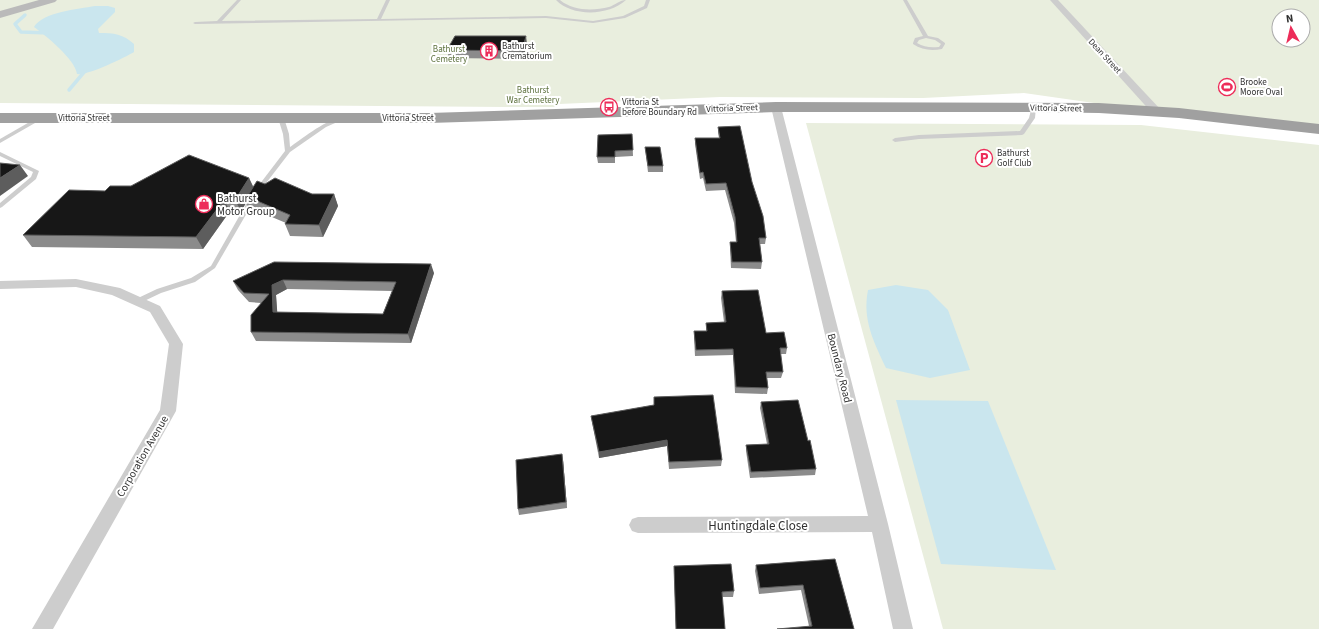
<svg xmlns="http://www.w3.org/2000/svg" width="1319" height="629" viewBox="0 0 1319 629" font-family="'Source Sans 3',sans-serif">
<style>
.green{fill:#e9eede;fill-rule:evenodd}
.water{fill:#cae6ee}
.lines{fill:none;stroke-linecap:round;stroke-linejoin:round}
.stream{stroke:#cae6ee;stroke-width:3.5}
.service{fill:#cdcdcd;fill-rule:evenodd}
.minor{fill:#cdcdcd;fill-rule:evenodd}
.secondary{fill:#bababa;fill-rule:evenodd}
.trunk{fill:#a0a0a0;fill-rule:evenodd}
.wall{fill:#8b8b8b;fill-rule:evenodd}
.shaded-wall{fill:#5d5d5d}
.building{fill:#171717;stroke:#5d5d5d;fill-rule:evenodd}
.labels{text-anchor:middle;stroke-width:4;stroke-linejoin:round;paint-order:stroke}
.far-poi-label{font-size:9px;fill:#303030;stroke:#fff;text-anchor:start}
.far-park-label{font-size:9px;fill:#5b6f3b;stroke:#fff}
.far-street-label{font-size:9px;fill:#303030;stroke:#fff}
.poi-label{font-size:11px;fill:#303030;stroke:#fff;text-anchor:start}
.street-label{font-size:11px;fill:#303030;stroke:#fff}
.near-street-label{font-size:13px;fill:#303030;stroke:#fff}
</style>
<rect width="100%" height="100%" fill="#fff"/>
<g class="green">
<path d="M 0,0 L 1319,0 L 1319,129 L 1157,112 L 1024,93 L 923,98 L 720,97 L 559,104 L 556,107 L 506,107 L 0,103 ZM 1279,16 L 1303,16 L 1303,40 L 1279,40 Z"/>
<path d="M 806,123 L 1141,125 L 1319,145 L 1319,629 L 943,629 Z"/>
</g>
<g class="water">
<path d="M 95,6 L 108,6 L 115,8 L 115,12 L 98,29 L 99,33 C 114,33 123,34 134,44 L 134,52 C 124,58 87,76 77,74 C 75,59 46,36 34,27 C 43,12 78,9 95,6 Z"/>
<path d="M 896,285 L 928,290 L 948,310 L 970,370 L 930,378 L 886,368 C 874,342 862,320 868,290 Z"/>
<path d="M 896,400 L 988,401 L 1056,570 L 941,564 Z"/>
</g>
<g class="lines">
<g class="stream">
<path d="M 25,15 L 15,24 L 21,32 L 50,33"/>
<path d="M 69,90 L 85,71"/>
</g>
<g class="service">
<path d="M 237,0 L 241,0 L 222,21 L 377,19 L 386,0 L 390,0 L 381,19 L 546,16 L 593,21 L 623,16 L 644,6 L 646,0 L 650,0 L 647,8 L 625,18 L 593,23 L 546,18 L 195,24 L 193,23 L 195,22 L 217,21 Z"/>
<path d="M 556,0 L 560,0 C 573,11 593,11 609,7 C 615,5 620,0 626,0 C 609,16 572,17 556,0 Z"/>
<path d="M 903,0 L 907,0 L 928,36 L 938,38 L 945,43 L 945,44 L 942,49 C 931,51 922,50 913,44 L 913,43 L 915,38 L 923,36 ZM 926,38 L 935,40 L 941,44 L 939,47 C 930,48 924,47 917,43 L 919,40 Z"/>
<path d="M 1032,106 L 1036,107 L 1035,118 L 1024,134 L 1022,135 L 919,139 L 895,142 L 892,140 L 895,138 L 919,135 L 1020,131 L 1029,118 Z"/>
<path d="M 40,116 L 42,117 L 42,119 L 0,143 L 0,139 Z"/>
<path d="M 281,116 L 284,118 L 289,134 L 290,147 C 299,141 332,114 342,120 L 326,127 L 290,152 L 260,191 L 256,191 L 256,189 L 285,151 L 283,134 L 278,118 Z"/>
<path d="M 0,152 L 39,171 L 36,179 L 2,207 L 0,208 L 0,203 L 31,177 L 33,172 L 0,156 Z"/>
<path d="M 252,197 L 255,199 L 215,268 L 195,282 L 161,293 L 140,303 L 136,303 L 135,301 L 136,299 L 157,289 L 191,278 L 211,266 L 249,199 Z"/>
</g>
<g class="minor">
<path d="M 1050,0 L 1058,0 L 1161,110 L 1162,112 L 1161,114 L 1153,114 Z"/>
<path d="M 776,104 L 781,107 L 888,524 L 913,629 L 893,629 L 872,532 L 638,533 L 632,531 L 629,525 L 632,519 L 638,517 L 868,516 L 771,107 Z"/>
<path d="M 76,279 L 120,288 L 160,306 L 183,344 L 176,411 L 53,629 L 32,629 L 160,410 L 169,344 L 150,312 L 112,295 L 76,287 L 0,289 L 0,281 Z"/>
</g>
<path class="secondary" d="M 39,0 L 57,0 L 55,2 L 0,18 L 0,11 Z"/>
<path class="trunk" d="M 776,102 L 1099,103 L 1179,108 L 1319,124 L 1319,134 L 1179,118 L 1099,113 L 1034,112 L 776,112 L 429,123 L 0,123 L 0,113 L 429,113 Z"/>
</g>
<g class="wall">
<path d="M 527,44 L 523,59 L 449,58 L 447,50 Z"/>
<path d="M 718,127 L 752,182 L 766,238 L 765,244 L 760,244 L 762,262 L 761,269 L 731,268 L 730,248 L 730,242 L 736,242 L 734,223 L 725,190 L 706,191 L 703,178 L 700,179 L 695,144 L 695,138 L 719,138 L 718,133 Z"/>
<path d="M 632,134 L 633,156 L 615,157 L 615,163 L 598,163 L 597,157 Z"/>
<path d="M 645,147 L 663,166 L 663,172 L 648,172 Z"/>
<path d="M 249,178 L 253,186 L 265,184 L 312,194 L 334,194 L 338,206 L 323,237 L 290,236 L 285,224 L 286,223 L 260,212 L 250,211 L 246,203 L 241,211 L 230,211 L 203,249 L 32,247 L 23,235 L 105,191 L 131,186 Z"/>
<path d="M 434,273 L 411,343 L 256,341 L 251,332 L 261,303 L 249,302 L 238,290 L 233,281 ZM 287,289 L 392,291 L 383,314 L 277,312 L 276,295 Z"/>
<path d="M 722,291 L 766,333 L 787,348 L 786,354 L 780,354 L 783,372 L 781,378 L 767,378 L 768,388 L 767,394 L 735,393 L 733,355 L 695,356 L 694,338 L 694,331 L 706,331 L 706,323 L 724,322 L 721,298 Z"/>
<path d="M 761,402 L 808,441 L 816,469 L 815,475 L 750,478 L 746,451 L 746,445 L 767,444 L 760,408 Z"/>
<path d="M 654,405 L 722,460 L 721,466 L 669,469 L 667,446 L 599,458 L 592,422 L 591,416 Z"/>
<path d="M 563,460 L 567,508 L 519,515 L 518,509 Z"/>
<path d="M 835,559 L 854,629 L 809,626 L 801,590 L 759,594 L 755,571 L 756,565 Z"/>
<path d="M 674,566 L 734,591 L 733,597 L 722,597 L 725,629 L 676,629 Z"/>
</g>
<g class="shaded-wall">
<path d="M 526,36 L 527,44 L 523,59 L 522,51 Z"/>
<path d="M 20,165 L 28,176 L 0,196 L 0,178 Z"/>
<path d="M 249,178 L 254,189 L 245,200 L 246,203 L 241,211 L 235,200 Z"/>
<path d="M 334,194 L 338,206 L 323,237 L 319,225 Z"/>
<path d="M 224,200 L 230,211 L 203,249 L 196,237 Z"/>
<path d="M 431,264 L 434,273 L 411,343 L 408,334 Z"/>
<path d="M 283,280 L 287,289 L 276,295 L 278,322 L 273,312 L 272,285 Z"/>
<path d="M 667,440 L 667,446 L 599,458 L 599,452 Z"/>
<path d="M 562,454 L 563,460 L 567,508 L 566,502 Z"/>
</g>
<g class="building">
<path d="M 455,36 L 526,36 L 522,51 L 447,50 Z"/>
<path d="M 740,126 L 752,182 L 763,216 L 766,238 L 759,238 L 762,262 L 732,262 L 730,242 L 737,242 L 735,217 L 726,183 L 706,184 L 703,172 L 700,173 L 695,138 L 720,138 L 718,127 Z"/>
<path d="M 632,134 L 633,150 L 615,151 L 615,157 L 597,157 L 598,135 Z"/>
<path d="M 645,147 L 660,147 L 663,166 L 648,166 Z"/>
<path d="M 189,155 L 249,178 L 235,200 L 224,200 L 196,237 L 23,235 L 69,190 L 105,191 L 110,186 L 131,186 Z"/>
<path d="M 0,163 L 20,165 L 0,178 Z"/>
<path d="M 275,178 L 312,194 L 334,194 L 319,225 L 285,224 L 290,215 L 255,200 L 245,200 L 257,181 L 265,184 Z"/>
<path d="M 274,262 L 431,264 L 408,334 L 251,332 L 251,315 L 269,294 L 244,293 L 233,281 ZM 283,280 L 396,282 L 383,314 L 273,312 L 272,285 Z"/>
<path d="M 758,290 L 766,333 L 784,332 L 787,348 L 780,348 L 783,372 L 766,372 L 768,388 L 736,387 L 733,349 L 696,350 L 694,331 L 707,331 L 706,323 L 726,322 L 722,291 Z"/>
<path d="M 713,395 L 722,460 L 669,462 L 667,440 L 599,452 L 591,416 L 654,405 L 654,397 Z"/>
<path d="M 798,400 L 808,441 L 810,440 L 816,469 L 751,472 L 746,445 L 769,444 L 761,402 Z"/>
<path d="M 562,454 L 566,502 L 518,509 L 516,460 Z"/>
<path d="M 835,559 L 854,629 L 777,629 L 812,626 L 803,585 L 760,588 L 756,565 Z"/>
<path d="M 731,564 L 734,591 L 722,592 L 725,629 L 676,629 L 674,566 Z"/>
</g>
<defs>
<g id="building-ring" transform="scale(0.9)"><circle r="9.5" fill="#fff" stroke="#ed2c59" stroke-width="1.5"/><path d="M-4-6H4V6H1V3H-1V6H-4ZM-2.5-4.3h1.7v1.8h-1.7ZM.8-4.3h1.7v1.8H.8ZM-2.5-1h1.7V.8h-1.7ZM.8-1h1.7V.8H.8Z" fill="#ed2c59"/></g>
<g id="stadium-ring" transform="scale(0.9)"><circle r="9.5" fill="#fff" stroke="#ed2c59" stroke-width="1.5"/><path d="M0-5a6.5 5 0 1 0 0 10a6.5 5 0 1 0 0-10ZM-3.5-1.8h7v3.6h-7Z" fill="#ed2c59"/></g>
<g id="bus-ring" transform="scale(0.9)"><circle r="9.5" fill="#fff" stroke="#ed2c59" stroke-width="1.5"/><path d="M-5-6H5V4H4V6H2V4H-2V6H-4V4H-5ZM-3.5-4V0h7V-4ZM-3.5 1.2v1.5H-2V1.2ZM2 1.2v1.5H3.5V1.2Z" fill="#ed2c59"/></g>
<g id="parking-ring" transform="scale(0.9)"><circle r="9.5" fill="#fff" stroke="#ed2c59" stroke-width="1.5"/><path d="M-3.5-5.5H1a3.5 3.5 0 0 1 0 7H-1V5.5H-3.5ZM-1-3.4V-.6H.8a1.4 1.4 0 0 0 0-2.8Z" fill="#ed2c59"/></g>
<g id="shop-ring" transform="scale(0.9)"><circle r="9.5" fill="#fff" stroke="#ed2c59" stroke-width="1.5"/><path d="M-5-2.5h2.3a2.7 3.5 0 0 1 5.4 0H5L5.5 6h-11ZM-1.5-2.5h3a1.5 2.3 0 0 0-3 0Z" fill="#ed2c59"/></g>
</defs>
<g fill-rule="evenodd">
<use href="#building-ring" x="489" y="51"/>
<use href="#stadium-ring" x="1227" y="87"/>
<use href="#bus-ring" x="609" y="107"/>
<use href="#parking-ring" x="984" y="158"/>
<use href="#shop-ring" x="204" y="204"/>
</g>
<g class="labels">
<g class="far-poi-label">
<text x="502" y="49">Bathurst<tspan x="502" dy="10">Crematorium</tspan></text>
<text x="1240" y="85">Brooke<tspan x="1240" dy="10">Moore Oval</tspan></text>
<text x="622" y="105">Vittoria St<tspan x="622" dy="10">before Boundary Rd</tspan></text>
<text x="997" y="156">Bathurst<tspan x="997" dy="10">Golf Club</tspan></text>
</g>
<g class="far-park-label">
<text x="449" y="52">Bathurst<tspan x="449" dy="10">Cemetery</tspan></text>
<text x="533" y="93">Bathurst<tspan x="533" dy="10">War Cemetery</tspan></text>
</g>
<g class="far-street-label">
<text transform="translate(1105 56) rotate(47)" y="3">Dean Street</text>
<text transform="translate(732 108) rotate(-2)" y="3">Vittoria Street</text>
<text transform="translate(1056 108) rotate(1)" y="3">Vittoria Street</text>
<text x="84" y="121">Vittoria Street</text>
<text x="408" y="121">Vittoria Street</text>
</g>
<g class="poi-label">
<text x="217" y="202">Bathurst<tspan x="217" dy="13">Motor Group</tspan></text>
</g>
<g class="street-label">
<text transform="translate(840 368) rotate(76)" y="4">Boundary Road</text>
<text transform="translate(142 456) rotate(-60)" y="4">Corporation Avenue</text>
</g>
<g class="near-street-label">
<text x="758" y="530">Huntingdale Close</text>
</g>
</g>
<g transform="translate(1291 28) rotate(352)"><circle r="19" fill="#ffffff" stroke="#acacac"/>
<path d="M0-3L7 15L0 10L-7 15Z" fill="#ed2c59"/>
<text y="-6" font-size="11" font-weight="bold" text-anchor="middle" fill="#303030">N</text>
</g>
</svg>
